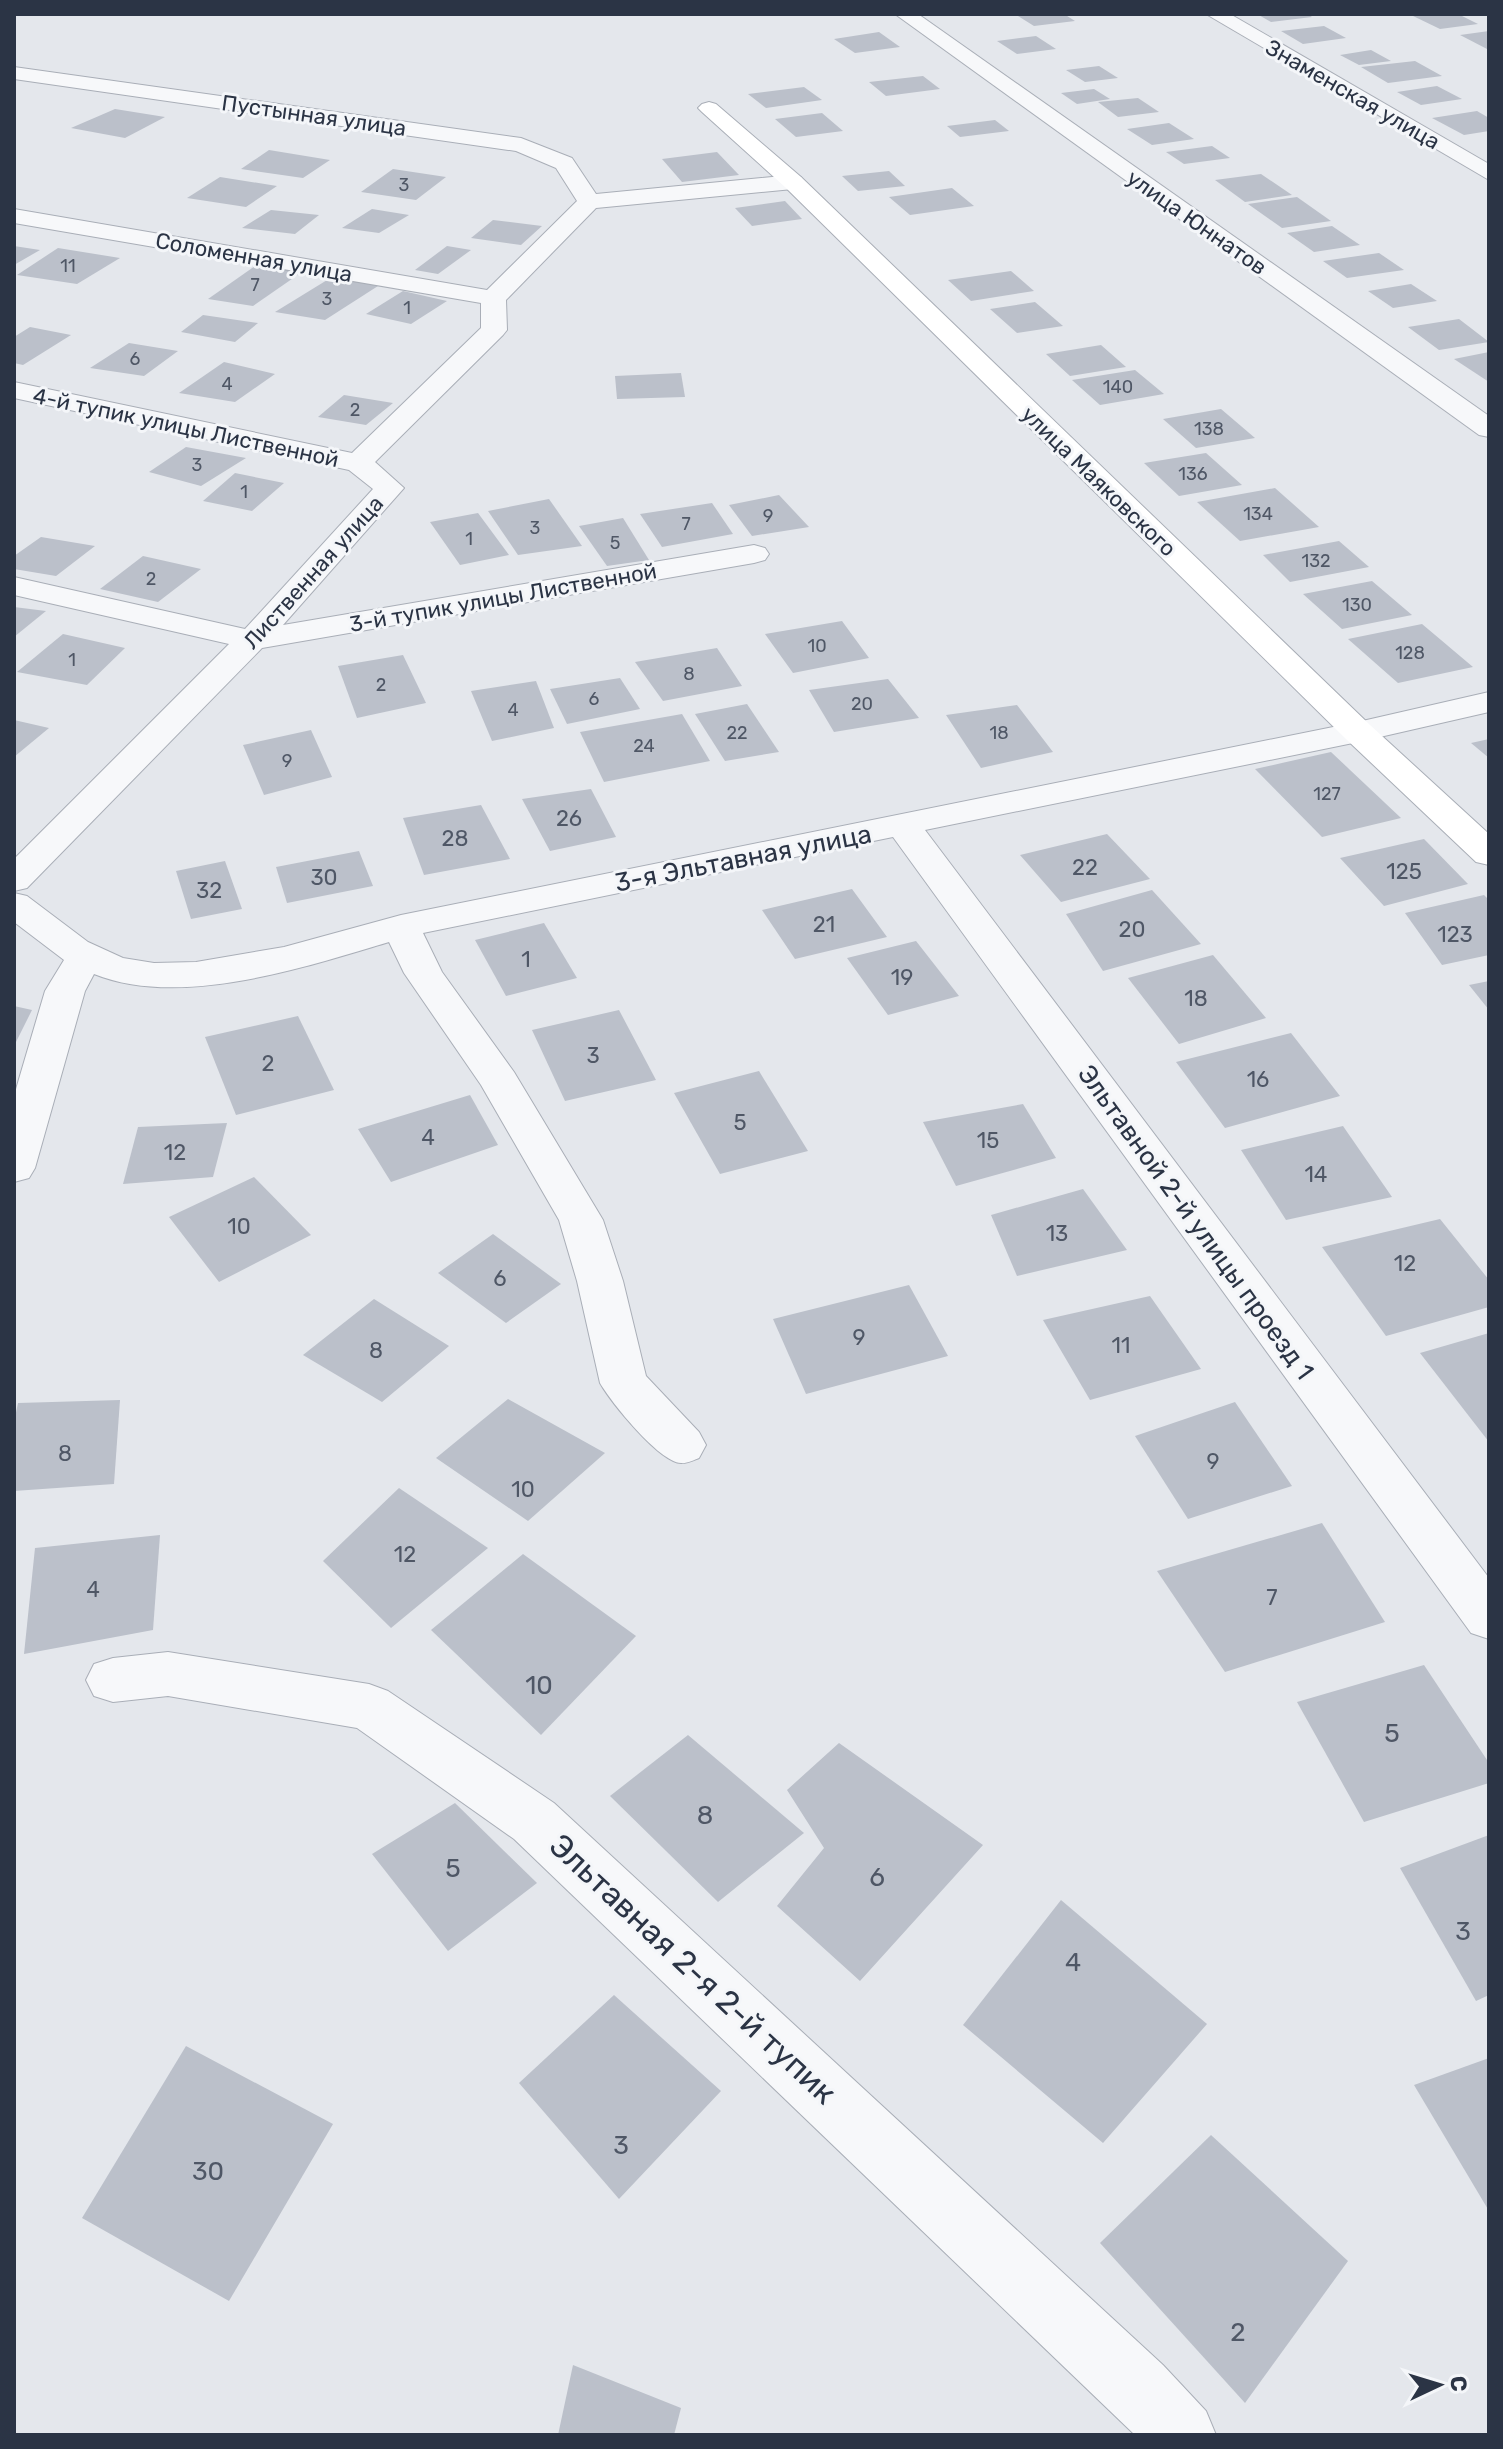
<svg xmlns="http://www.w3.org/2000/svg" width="1503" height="2449" viewBox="0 0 1503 2449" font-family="Rubik,sans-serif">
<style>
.building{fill:#bbc0ca}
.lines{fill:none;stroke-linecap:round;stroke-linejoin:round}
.street-casing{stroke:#a9aeb7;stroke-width:2}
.secondary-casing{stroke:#a9aeb7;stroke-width:2}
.street{fill:#f7f8fa;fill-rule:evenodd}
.secondary{fill:#fff;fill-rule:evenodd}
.labels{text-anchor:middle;stroke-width:6;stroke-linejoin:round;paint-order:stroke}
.far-number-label{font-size:18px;fill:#4f5766}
.far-street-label{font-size:22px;fill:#2b3445;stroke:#f4f6f9}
.number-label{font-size:22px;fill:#4f5766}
.street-label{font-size:26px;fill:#2b3445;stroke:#f4f6f9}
.near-number-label{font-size:26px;fill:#4f5766}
.near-street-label{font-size:32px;fill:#2b3445;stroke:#f4f6f9}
</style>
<rect width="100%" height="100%" fill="#e4e7ec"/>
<g class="building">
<path d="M 1035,14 L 1064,14 L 1075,21 L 1034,26 L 1018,16 Z"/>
<path d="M 1257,14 L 1307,14 L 1312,17 L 1271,22 Z"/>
<path d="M 1458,14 L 1478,24 L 1440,29 L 1411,15 Z"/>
<path d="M 1324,26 L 1346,38 L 1303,44 L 1281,31 Z"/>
<path d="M 1489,31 L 1489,50 L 1460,35 Z"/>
<path d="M 879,32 L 900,47 L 855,53 L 834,39 Z"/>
<path d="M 1036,36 L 1056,49 L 1017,54 L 997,41 Z"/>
<path d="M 1371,50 L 1391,61 L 1359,65 L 1340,55 Z"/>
<path d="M 1415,61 L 1442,76 L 1388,83 L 1361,67 Z"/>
<path d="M 1099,66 L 1118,78 L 1085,82 L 1066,70 Z"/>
<path d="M 923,76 L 940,89 L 886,96 L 869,82 Z"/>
<path d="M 1437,86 L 1462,99 L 1421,105 L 1397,92 Z"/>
<path d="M 804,87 L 822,100 L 766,108 L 748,94 Z"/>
<path d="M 1094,89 L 1110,99 L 1077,104 L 1061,93 Z"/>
<path d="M 1138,98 L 1159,112 L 1118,117 L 1098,102 Z"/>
<path d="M 115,109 L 165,117 L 125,138 L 71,128 Z"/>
<path d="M 1477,111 L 1489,118 L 1489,131 L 1464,135 L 1432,118 Z"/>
<path d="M 822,113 L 843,131 L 796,137 L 775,119 Z"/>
<path d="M 995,120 L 1009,131 L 960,137 L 947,126 Z"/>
<path d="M 1169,123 L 1194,139 L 1152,145 L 1127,129 Z"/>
<path d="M 1212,146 L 1230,158 L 1184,164 L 1166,152 Z"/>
<path d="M 269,150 L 330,160 L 303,178 L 241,169 Z"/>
<path d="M 717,152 L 739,175 L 682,182 L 662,159 Z"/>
<path d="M 393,169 L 446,177 L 416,200 L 361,192 Z"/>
<path d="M 889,171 L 905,186 L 858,191 L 842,176 Z"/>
<path d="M 1261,174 L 1292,195 L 1245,202 L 1215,180 Z"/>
<path d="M 220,177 L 277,186 L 246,207 L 187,198 Z"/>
<path d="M 952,188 L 974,206 L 910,215 L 889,197 Z"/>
<path d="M 1297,197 L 1331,221 L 1282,228 L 1248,204 Z"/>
<path d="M 785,201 L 802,219 L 752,226 L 735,208 Z"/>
<path d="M 372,209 L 409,215 L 379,233 L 342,228 Z"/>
<path d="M 271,210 L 319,215 L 295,234 L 242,228 Z"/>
<path d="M 493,220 L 542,226 L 521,245 L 471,238 Z"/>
<path d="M 1332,226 L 1360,245 L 1314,252 L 1287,233 Z"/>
<path d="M 14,246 L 40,250 L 14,265 Z"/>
<path d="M 447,246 L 471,250 L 438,274 L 415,270 Z"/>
<path d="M 58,248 L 120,258 L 77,284 L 17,275 Z"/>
<path d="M 1379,253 L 1404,270 L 1347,278 L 1323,261 Z"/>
<path d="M 255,266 L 302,272 L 253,306 L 208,299 Z"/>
<path d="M 1011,271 L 1034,291 L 971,301 L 948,280 Z"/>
<path d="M 332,277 L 378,286 L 325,320 L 275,312 Z"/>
<path d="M 1411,284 L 1437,301 L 1393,308 L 1368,291 Z"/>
<path d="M 403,291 L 447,301 L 411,324 L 366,314 Z"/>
<path d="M 1035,302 L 1063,326 L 1017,333 L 990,309 Z"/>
<path d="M 203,315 L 258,323 L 235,342 L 181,332 Z"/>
<path d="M 1459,319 L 1489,342 L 1439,350 L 1408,327 Z"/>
<path d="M 30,327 L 71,335 L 23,365 L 14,363 L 14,337 Z"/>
<path d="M 129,343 L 178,351 L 144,376 L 90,368 Z"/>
<path d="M 1101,345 L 1126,367 L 1070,376 L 1046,354 Z"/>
<path d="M 1489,352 L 1489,382 L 1454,359 Z"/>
<path d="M 224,362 L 275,374 L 235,402 L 179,393 Z"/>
<path d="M 1135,370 L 1164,394 L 1100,405 L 1072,380 Z"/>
<path d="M 681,373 L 685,397 L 617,399 L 615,376 Z"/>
<path d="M 344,395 L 393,403 L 366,425 L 318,417 Z"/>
<path d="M 1221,409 L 1255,438 L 1196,448 L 1163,419 Z"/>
<path d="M 186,447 L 246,458 L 201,486 L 149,472 Z"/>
<path d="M 1206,453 L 1242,485 L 1179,496 L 1144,463 Z"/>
<path d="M 235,473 L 284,483 L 252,511 L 203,501 Z"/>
<path d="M 1275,488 L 1319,527 L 1240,541 L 1197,502 Z"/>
<path d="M 779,495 L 809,527 L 752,536 L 729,505 Z"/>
<path d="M 549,499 L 582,546 L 518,555 L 488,511 Z"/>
<path d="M 712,503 L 733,534 L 662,547 L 640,514 Z"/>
<path d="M 478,513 L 509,555 L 460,565 L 430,522 Z"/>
<path d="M 623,518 L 649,560 L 607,566 L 579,526 Z"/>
<path d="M 41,537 L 95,546 L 56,576 L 14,569 L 14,556 Z"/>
<path d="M 1339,541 L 1369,567 L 1290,582 L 1263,555 Z"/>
<path d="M 143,556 L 201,569 L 158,602 L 100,589 Z"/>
<path d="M 1372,581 L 1412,615 L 1342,629 L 1303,594 Z"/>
<path d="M 14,607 L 46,611 L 14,637 Z"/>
<path d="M 842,621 L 869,658 L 793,673 L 765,634 Z"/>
<path d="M 1422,624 L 1473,667 L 1398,683 L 1348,639 Z"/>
<path d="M 63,634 L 125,648 L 87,685 L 17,672 Z"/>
<path d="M 717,648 L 742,686 L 663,701 L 635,662 Z"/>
<path d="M 403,655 L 426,703 L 357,718 L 338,666 Z"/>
<path d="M 620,678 L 640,709 L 567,724 L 550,689 Z"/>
<path d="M 888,679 L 919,718 L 834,732 L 809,690 Z"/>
<path d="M 536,681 L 554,728 L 492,741 L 471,691 Z"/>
<path d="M 747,704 L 779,752 L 725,761 L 695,714 Z"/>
<path d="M 1017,705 L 1053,752 L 981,768 L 946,715 Z"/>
<path d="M 682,714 L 710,761 L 604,782 L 580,732 Z"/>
<path d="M 14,720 L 49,728 L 14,757 Z"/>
<path d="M 311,730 L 332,777 L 264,795 L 243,745 Z"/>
<path d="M 1489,739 L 1489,758 L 1471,743 Z"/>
<path d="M 1331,752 L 1401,818 L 1322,837 L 1255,769 Z"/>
<path d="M 591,789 L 616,837 L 550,851 L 522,799 Z"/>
<path d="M 481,805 L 510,859 L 424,875 L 403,818 Z"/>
<path d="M 1107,834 L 1150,879 L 1061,902 L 1020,855 Z"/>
<path d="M 1424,839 L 1468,884 L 1384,906 L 1340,858 Z"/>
<path d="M 359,851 L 373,886 L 287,903 L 276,867 Z"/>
<path d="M 225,861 L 242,909 L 191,919 L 176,871 Z"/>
<path d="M 852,889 L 887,937 L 795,959 L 762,910 Z"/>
<path d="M 1152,890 L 1201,944 L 1103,971 L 1066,914 Z"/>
<path d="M 1484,895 L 1489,900 L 1489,955 L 1442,965 L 1405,913 Z"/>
<path d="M 544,923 L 577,978 L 506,996 L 475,940 Z"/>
<path d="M 916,941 L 959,996 L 888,1015 L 847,958 Z"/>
<path d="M 1213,955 L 1266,1018 L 1179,1044 L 1128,978 Z"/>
<path d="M 1489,981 L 1489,1010 L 1469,985 Z"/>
<path d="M 14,1006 L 32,1010 L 14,1046 Z"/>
<path d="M 619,1010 L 656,1080 L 565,1101 L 532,1030 Z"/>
<path d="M 298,1016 L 334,1090 L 236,1115 L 205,1037 Z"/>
<path d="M 1291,1033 L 1340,1096 L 1225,1128 L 1176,1062 Z"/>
<path d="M 759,1071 L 808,1151 L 720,1174 L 674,1093 Z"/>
<path d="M 470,1095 L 498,1145 L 391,1182 L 358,1129 Z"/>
<path d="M 1023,1104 L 1056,1158 L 956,1186 L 923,1122 Z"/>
<path d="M 227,1123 L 213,1177 L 123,1184 L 138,1127 Z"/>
<path d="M 1343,1126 L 1392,1197 L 1286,1220 L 1241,1150 Z"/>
<path d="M 254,1177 L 311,1235 L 219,1282 L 169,1217 Z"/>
<path d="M 1083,1189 L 1127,1250 L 1017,1276 L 991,1215 Z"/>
<path d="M 1440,1219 L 1489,1280 L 1489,1307 L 1386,1336 L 1322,1247 Z"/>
<path d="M 493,1234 L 561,1284 L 506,1323 L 438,1273 Z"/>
<path d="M 909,1285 L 948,1356 L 806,1394 L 773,1319 Z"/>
<path d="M 1150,1296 L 1201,1369 L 1090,1400 L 1043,1320 Z"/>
<path d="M 374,1299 L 449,1346 L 382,1402 L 303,1355 Z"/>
<path d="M 1489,1333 L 1489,1442 L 1420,1353 Z"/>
<path d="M 508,1399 L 605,1453 L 528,1521 L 436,1458 Z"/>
<path d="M 120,1400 L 114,1484 L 14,1491 L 14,1422 L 18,1403 Z"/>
<path d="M 1235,1402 L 1292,1486 L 1188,1519 L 1135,1436 Z"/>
<path d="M 399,1488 L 488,1548 L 391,1628 L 323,1561 Z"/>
<path d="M 1322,1523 L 1385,1622 L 1225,1672 L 1157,1571 Z"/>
<path d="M 160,1535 L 153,1630 L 24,1654 L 35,1548 Z"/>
<path d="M 523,1554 L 636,1636 L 541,1735 L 431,1630 Z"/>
<path d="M 1424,1665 L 1489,1763 L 1489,1783 L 1364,1822 L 1297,1702 Z"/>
<path d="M 688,1735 L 804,1833 L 718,1902 L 610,1796 Z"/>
<path d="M 839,1743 L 983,1845 L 860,1981 L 777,1906 L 824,1848 L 787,1790 Z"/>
<path d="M 455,1803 L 537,1883 L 448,1951 L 372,1854 Z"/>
<path d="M 1489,1835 L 1489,1995 L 1476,2001 L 1400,1868 Z"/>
<path d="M 1061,1900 L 1207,2024 L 1103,2143 L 963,2025 Z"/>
<path d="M 614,1995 L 721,2091 L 619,2199 L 519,2083 Z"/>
<path d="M 186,2046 L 333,2124 L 229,2301 L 82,2218 Z"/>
<path d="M 1489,2058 L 1489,2211 L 1414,2085 Z"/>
<path d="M 1211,2135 L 1348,2261 L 1245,2403 L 1100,2243 Z"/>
<path d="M 573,2365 L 681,2408 L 674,2435 L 558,2435 Z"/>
</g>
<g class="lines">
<g class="street-casing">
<g id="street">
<path d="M 895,14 L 918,14 L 1489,416 L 1489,437 L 1479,435 Z"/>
<path d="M 1206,14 L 1230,14 L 1489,164 L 1489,180 Z"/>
<path d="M 14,67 L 521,138 L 572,158 L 596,194 L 793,175 L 801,177 L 804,182 L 801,187 L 793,189 L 596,208 L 506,300 L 507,330 L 503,335 L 375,462 L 404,488 L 283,625 L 754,545 L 765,548 L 769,554 L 765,560 L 754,563 L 262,648 L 27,888 L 14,891 L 14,859 L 229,644 L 14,595 L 14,577 L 245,629 L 373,489 L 349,470 L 14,398 L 14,382 L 352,453 L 481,328 L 481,303 L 14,223 L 14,209 L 487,290 L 577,201 L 556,168 L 516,151 L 14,79 Z"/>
<path d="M 1489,692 L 1489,712 L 1358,742 L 925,830 L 1489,1578 L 1489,1639 L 1471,1633 L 893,837 L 423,933 L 442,972 L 514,1072 L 603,1220 L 623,1281 L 646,1376 L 699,1432 L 706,1445 L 699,1458 C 694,1460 686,1464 681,1463 C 659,1462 611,1402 600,1383 L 577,1281 L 559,1220 L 481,1085 L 404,973 L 389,942 C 305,967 180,1009 94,974 L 85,991 L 35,1168 L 29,1178 L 14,1182 L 14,1096 L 45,991 L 64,960 L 14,922 L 14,893 L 27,896 L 88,942 L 123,958 L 154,963 L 196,962 L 284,947 L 401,915 L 1358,722 Z"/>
<path d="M 168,1652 L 369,1684 L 388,1691 L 554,1803 L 1163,2365 L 1206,2411 L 1216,2435 L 1135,2435 L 514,1839 L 357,1728 L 168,1696 L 113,1702 L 94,1696 L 86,1680 L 94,1664 L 113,1658 Z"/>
</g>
</g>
<g class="secondary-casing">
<path id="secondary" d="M 709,102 L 716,104 L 801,177 L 1370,725 L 1489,834 L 1489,865 L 1476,862 L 1346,739 L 785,187 L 702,112 L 698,108 L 702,104 Z"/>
</g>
<use href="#street" class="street"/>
<use href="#secondary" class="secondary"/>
</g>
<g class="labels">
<g class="far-number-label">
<text x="404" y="191">3</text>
<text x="68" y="272">11</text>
<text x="255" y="291">7</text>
<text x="327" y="305">3</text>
<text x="407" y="314">1</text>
<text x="135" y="365">6</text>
<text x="227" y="390">4</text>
<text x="1118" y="393">140</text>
<text x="355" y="416">2</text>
<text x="1209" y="435">138</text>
<text x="197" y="471">3</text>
<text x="1193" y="480">136</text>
<text x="244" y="498">1</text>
<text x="1258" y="520">134</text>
<text x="768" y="522">9</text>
<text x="686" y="530">7</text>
<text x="535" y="534">3</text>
<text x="469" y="545">1</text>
<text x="615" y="549">5</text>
<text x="1316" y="567">132</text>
<text x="151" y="585">2</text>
<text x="1357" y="611">130</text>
<text x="817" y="652">10</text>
<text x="1410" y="659">128</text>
<text x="72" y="666">1</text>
<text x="689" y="680">8</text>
<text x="381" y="691">2</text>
<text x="594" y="705">6</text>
<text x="862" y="710">20</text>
<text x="513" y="716">4</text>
<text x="737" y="739">22</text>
<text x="999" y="739">18</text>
<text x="644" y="752">24</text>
<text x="287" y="767">9</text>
<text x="1327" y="800">127</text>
</g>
<g class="far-street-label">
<text transform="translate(1353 94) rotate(30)" y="8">Знаменская улица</text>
<text transform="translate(314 115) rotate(8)" y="8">Пустынная улица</text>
<text transform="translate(1197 222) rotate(35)" y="8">улица Юннатов</text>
<text transform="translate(254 257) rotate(10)" y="8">Соломенная улица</text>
<text transform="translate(186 427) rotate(12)" y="8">4-й тупик улицы Лиственной</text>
<text transform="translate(1099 481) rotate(44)" y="8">улица Маяковского</text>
<text transform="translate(313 572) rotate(-48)" y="8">Лиственная улица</text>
<text transform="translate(503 597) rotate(-10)" y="8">3-й тупик улицы Лиственной</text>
</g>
<g class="number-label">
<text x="569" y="826">26</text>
<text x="455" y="846">28</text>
<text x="1085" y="875">22</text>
<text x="1404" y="879">125</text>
<text x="324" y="885">30</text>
<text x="209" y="898">32</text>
<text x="824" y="932">21</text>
<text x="1132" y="937">20</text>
<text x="1455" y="942">123</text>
<text x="526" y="967">1</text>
<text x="902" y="985">19</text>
<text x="1196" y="1006">18</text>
<text x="593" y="1063">3</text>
<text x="268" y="1071">2</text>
<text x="1258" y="1087">16</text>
<text x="740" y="1130">5</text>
<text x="428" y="1145">4</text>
<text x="988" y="1148">15</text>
<text x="175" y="1160">12</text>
<text x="1316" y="1182">14</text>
<text x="239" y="1234">10</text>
<text x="1057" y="1241">13</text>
<text x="1405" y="1271">12</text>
<text x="500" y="1286">6</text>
<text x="859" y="1345">9</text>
<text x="1121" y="1353">11</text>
<text x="376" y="1358">8</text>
<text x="65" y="1461">8</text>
<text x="1213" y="1469">9</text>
<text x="523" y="1497">10</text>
<text x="405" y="1562">12</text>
<text x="93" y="1597">4</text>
<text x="1272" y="1605">7</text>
</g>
<g class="street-label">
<text transform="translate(743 858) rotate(-11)" y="9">3-я Эльтавная улица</text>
<text transform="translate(1196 1222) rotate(54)" y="9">Эльтавной 2-й улицы проезд 1</text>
</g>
<g class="near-number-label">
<text x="539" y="1694">10</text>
<text x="1392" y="1742">5</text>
<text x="705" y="1824">8</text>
<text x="453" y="1877">5</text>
<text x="877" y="1886">6</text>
<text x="1463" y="1940">3</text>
<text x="1073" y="1971">4</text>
<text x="621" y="2154">3</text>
<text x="208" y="2180">30</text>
<text x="1238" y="2341">2</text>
</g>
<g class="near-street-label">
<text transform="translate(693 1969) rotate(43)" y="11">Эльтавная 2-я 2-й тупик</text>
</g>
</g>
<rect width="1503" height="2449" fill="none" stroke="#2b3445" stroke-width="32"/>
<g transform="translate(1439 2385) rotate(86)" stroke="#f4f6f9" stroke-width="6" paint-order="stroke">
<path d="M0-6L14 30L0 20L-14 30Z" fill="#2b3445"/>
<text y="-12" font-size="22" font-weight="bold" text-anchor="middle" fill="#2b3445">С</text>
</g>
</svg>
